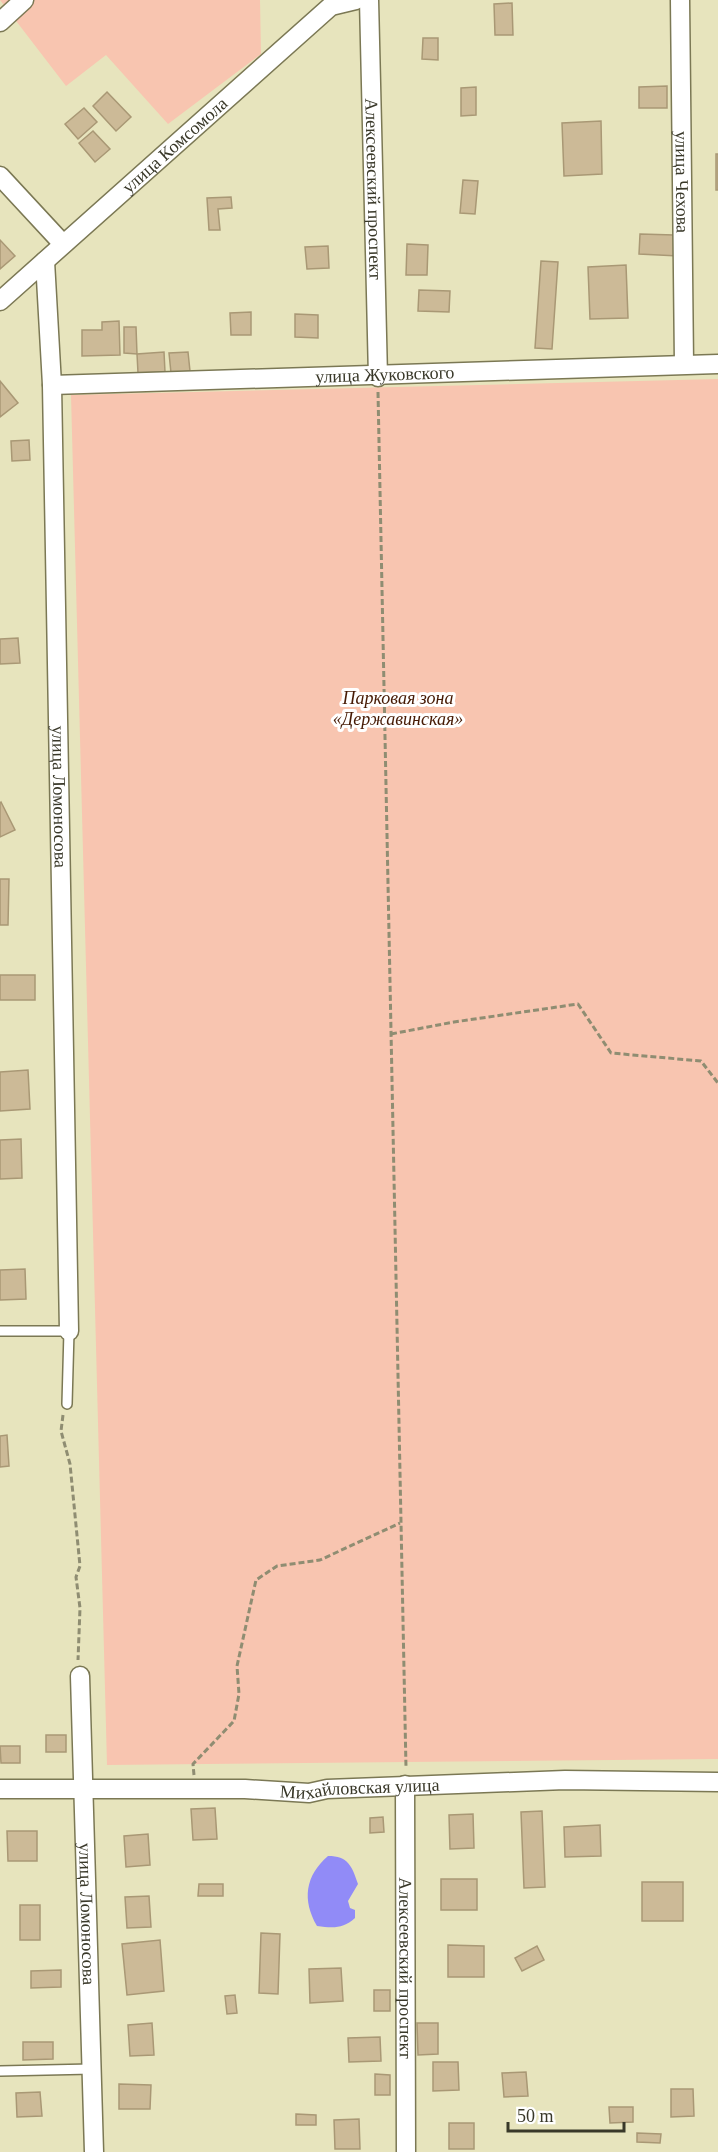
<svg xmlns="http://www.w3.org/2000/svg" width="718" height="2152" viewBox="0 0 718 2152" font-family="Georgia,serif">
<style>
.green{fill:#f8c5b0}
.water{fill:#918bf7}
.building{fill:#ccba97;stroke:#a99875;stroke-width:1.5}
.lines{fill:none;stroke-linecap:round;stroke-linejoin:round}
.service-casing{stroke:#7b7854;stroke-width:12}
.minor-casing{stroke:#7b7854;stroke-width:21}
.path{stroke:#8f8d72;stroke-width:3;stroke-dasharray:6 3;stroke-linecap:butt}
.service{stroke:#fff;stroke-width:9}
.minor{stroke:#fff;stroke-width:18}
.labels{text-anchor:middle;stroke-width:6;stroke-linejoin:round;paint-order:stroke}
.street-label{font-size:18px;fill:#393829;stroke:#fff}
.park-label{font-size:18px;font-style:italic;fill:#461a04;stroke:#fff}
</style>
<rect width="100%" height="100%" fill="#e7e4bd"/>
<g class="green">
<path d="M 0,0 L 260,0 L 261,54 L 168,124 L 106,55 L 66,86 Z"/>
<path d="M 718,379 L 718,1759 L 107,1765 L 71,395 Z"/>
</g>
<path class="water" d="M 328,1856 C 348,1856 352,1866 358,1884 L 348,1901 L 350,1908 L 355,1910 L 355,1918 C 343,1929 333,1928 317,1926 C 302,1900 305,1876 328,1856 Z"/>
<g class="building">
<path d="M 512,3 L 513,35 L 495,35 L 494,4 Z"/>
<path d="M 423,38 L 438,38 L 438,60 L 422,59 Z"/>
<path d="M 667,86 L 667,108 L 639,108 L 639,87 Z"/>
<path d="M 476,87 L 476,115 L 461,116 L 461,88 Z"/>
<path d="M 107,92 L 131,117 L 116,131 L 93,106 Z"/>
<path d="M 84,108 L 97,122 L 78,139 L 65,124 Z"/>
<path d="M 601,121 L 602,174 L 564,176 L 562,123 Z"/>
<path d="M 93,131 L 110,149 L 95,162 L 79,143 Z"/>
<rect x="716" y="154" width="2" height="36"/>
<path d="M 463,180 L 478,181 L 475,214 L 460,213 Z"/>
<path d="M 231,197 L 232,208 L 218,209 L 220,230 L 209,230 L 207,198 Z"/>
<path d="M 640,234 L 674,235 L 678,256 L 639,254 Z"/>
<path d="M 0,240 L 15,256 L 0,269 Z"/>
<path d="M 407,244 L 428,245 L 427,275 L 406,275 Z"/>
<path d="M 328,246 L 329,268 L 307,269 L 305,247 Z"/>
<path d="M 541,261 L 558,262 L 552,349 L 535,348 Z"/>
<path d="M 626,265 L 628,318 L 590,319 L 588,267 Z"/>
<path d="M 419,290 L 450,291 L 449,312 L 418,311 Z"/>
<path d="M 251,312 L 251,335 L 231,335 L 230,313 Z"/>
<path d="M 295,314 L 318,315 L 318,338 L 295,337 Z"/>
<path d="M 119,321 L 120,355 L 82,356 L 82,330 L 102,330 L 102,322 Z"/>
<path d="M 124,327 L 136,327 L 137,354 L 124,353 Z"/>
<path d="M 164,352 L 165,372 L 138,373 L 137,354 Z"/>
<path d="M 188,352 L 190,371 L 171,373 L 169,353 Z"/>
<path d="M 0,381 L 18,403 L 0,417 Z"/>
<path d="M 29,440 L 30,460 L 12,461 L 11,441 Z"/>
<path d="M 18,638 L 20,663 L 0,664 L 0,639 Z"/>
<path d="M 1,802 L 15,830 L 0,837 L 0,803 Z"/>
<path d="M 0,879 L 9,879 L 8,925 L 0,925 Z"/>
<rect x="0" y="975" width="35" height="25"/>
<path d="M 28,1070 L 30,1109 L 0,1111 L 0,1072 Z"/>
<path d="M 21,1139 L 22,1178 L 0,1179 L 0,1140 Z"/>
<path d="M 25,1269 L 26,1299 L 0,1300 L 0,1270 Z"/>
<path d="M 7,1435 L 9,1466 L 0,1467 L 0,1436 Z"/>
<rect x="46" y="1735" width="20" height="17"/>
<path d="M 0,1746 L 20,1746 L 20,1763 L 1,1763 Z"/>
<path d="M 215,1808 L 217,1839 L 193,1840 L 191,1809 Z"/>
<path d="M 542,1811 L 545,1887 L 524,1888 L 521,1812 Z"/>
<path d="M 473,1814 L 474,1848 L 450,1849 L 449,1815 Z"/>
<path d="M 383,1817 L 384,1832 L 370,1833 L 370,1818 Z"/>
<path d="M 600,1825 L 601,1856 L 565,1857 L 564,1827 Z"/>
<path d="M 7,1831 L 37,1831 L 37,1861 L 8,1861 Z"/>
<path d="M 148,1834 L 150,1865 L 126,1867 L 124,1836 Z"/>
<rect x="441" y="1879" width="36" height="31"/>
<rect x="642" y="1882" width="41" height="39"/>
<path d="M 199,1884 L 223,1884 L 223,1896 L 198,1896 Z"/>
<path d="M 149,1896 L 151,1927 L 127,1928 L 125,1897 Z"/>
<rect x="20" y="1905" width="20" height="35"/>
<path d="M 261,1933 L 280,1934 L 278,1994 L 259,1993 Z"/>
<path d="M 160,1940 L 164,1991 L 127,1995 L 122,1944 Z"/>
<path d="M 448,1945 L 484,1946 L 484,1977 L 448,1977 Z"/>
<path d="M 537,1946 L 544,1960 L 522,1971 L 515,1958 Z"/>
<path d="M 341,1968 L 343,2001 L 310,2003 L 309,1969 Z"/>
<path d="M 61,1970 L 61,1987 L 31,1988 L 31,1971 Z"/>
<rect x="374" y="1990" width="16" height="21"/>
<path d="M 235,1995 L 237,2013 L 227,2014 L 225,1996 Z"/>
<path d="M 152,2023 L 154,2055 L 130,2056 L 128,2025 Z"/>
<path d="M 417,2023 L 438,2023 L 438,2054 L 418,2055 Z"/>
<path d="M 380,2037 L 381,2061 L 349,2062 L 348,2038 Z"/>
<path d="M 23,2042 L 53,2042 L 53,2059 L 23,2060 Z"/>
<path d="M 433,2062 L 458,2062 L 459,2090 L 433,2091 Z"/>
<path d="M 526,2072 L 528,2096 L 504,2097 L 502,2073 Z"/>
<path d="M 375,2074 L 390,2075 L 390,2095 L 375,2095 Z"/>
<path d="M 119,2084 L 151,2085 L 150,2109 L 119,2109 Z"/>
<path d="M 671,2089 L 693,2089 L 694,2116 L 671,2117 Z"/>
<path d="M 40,2092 L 42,2116 L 17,2117 L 16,2093 Z"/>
<path d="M 609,2107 L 633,2107 L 633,2122 L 610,2123 Z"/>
<path d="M 296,2114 L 316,2115 L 316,2125 L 296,2125 Z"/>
<path d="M 359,2119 L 360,2149 L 335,2149 L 334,2120 Z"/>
<rect x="449" y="2123" width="25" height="26"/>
<path d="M 637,2133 L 661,2134 L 660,2143 L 637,2142 Z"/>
</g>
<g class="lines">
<g class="service-casing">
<g id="service">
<path d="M 0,1331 L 69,1331 L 67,1404"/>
<path d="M 0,2071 L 92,2069"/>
</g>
</g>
<g class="minor-casing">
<g id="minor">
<path id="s1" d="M 369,0 L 378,377"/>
<path id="s2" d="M 680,0 L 684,364"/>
<path d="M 0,22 L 24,0"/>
<path d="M 0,176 L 63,244"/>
<path id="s3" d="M 45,261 L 52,385 L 69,1331"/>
<path id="s4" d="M 0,301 L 331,6 L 356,0"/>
<path id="s5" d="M 52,385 L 718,364"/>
<path id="s6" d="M 80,1676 L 94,2152"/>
<path id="s7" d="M 405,1785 L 406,2152"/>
<path id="s8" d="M 0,1789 L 245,1789 L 309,1793 L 327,1789 L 565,1780 L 718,1782"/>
</g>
</g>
<g class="path">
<path d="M 378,392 L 406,1768"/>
<path d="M 391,1034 L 454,1022 L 578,1004 L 611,1053 L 701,1061 L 718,1083"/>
<path d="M 63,1415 L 61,1431 L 70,1464 L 80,1566 L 76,1577 L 80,1608 L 78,1660"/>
<path d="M 194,1775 L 193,1764 L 234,1721 L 239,1694 L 237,1666 L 256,1580 L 277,1566 L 320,1560 L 400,1523"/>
</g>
<use href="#service" class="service"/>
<use href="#minor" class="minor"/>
</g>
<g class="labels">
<g class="street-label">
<text dy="6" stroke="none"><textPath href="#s4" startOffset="234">улица Комсомола</textPath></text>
<text dy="6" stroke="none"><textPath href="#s2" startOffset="182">улица Чехова</textPath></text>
<text dy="6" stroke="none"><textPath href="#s1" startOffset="189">Алексеевский проспект</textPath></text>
<text dy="6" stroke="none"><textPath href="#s5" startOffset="333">улица Жуковского</textPath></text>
<text dy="6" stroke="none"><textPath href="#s3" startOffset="536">улица Ломоносова</textPath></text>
<text dy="6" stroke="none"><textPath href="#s8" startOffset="360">Михайловская улица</textPath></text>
<text dy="6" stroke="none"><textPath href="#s6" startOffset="238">улица Ломоносова</textPath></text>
<text dy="6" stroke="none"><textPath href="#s7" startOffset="183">Алексеевский проспект</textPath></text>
</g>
<g class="park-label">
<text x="398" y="704">Парковая зона<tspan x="398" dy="21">«Державинская»</tspan></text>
</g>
</g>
<path d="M508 2122v9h116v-9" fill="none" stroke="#393829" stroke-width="3"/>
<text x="517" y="2122" font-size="18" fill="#393829" stroke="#ffffff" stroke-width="4.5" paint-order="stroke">50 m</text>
</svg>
